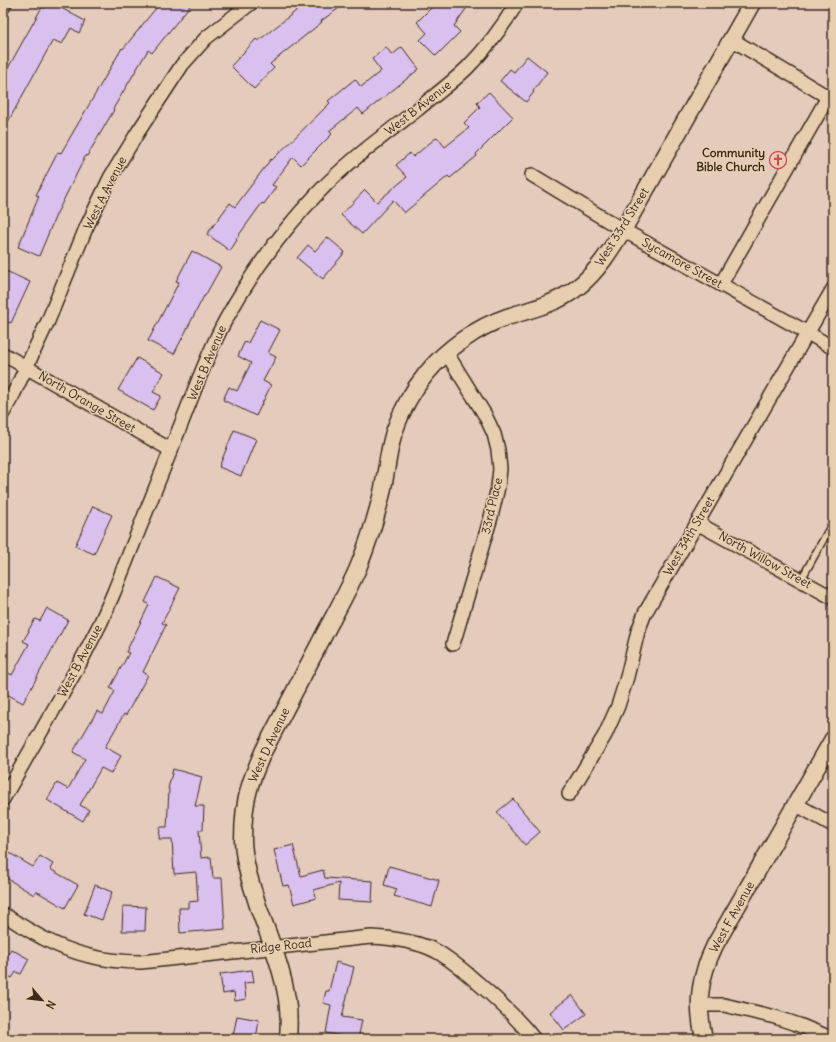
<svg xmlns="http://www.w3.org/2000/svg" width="836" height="1042" viewBox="0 0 836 1042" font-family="Delius,sans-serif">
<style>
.building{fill:#dac0ef;stroke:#3b2a1e}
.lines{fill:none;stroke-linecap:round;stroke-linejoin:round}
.service-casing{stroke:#3b2a1e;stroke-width:9}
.minor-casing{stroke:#3b2a1e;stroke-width:16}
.tertiary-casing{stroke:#3b2a1e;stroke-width:19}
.service{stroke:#e7ceaf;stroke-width:6}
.minor{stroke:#e7ceaf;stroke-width:13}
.tertiary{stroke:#e7ceaf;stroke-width:16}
.labels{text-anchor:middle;stroke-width:3;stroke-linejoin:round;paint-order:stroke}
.street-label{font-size:12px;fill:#3b2a1e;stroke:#e7ceaf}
.poi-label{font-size:12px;font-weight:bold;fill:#3b2a1e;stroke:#e7ceaf;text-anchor:end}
</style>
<rect width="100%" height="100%" fill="#e4cbbc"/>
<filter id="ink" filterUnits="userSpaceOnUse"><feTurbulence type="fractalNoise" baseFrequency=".025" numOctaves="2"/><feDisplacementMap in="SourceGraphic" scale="8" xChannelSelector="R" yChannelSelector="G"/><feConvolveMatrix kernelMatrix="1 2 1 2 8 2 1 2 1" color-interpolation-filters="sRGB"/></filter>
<g filter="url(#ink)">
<g class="building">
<path d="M 47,3 L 52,3 L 85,21 L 79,33 L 71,28 L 62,44 L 53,40 L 3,131 L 3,91 L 9,80 L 3,77 L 42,7 L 45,8 Z"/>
<path d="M 160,3 L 192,3 L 152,53 L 148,50 L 113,109 L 114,110 L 87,156 L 86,155 L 56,215 L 39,256 L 18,247 L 39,196 L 36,195 L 58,152 L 61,153 L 122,48 L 123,49 Z"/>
<path d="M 306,3 L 346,3 L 321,21 L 322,22 L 270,64 L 274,68 L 254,89 L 231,66 L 256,39 L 258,41 Z"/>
<path d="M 436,3 L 470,3 L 454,26 L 460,32 L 436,56 L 420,40 L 427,33 L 417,22 Z"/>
<path d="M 386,47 L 392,55 L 402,47 L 419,69 L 363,114 L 358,108 L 329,131 L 332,134 L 301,165 L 293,157 L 272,185 L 276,187 L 264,204 L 262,203 L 236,239 L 237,240 L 230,251 L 207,234 L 230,203 L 235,207 L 271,159 L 272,160 L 330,103 L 328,101 L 355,79 L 361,87 L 381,71 L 372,59 Z"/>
<path d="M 527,56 L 547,72 L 533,91 L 534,92 L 526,102 L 500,81 L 510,69 L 514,72 Z"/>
<path d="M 489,92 L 513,117 L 476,154 L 477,156 L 450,178 L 448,176 L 404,213 L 393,200 L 362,234 L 341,215 L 365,190 L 377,202 L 407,177 L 396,165 L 410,153 L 413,157 L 437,137 L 445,147 L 469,128 L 464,123 L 480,107 L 477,103 Z"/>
<path d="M 327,237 L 345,252 L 323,279 L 297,258 L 308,245 L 315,251 Z"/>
<path d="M 192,251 L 221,267 L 205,296 L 204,296 L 174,354 L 148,341 L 179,282 L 176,281 Z"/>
<path d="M 6,271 L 30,282 L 11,323 L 3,320 L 3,278 Z"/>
<path d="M 260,320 L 280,330 L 268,353 L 276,357 L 263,381 L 271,385 L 256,416 L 223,400 L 229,387 L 237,391 L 251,363 L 238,356 L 245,341 L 248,343 Z"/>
<path d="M 137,358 L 164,373 L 153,392 L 161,396 L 153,410 L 118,390 Z"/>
<path d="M 234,430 L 256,439 L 241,476 L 219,467 Z"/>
<path d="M 93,506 L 112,515 L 94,554 L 75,546 Z"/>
<path d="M 157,577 L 180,588 L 162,623 L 166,625 L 143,672 L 148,675 L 126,715 L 124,714 L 105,747 L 121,756 L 111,773 L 101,768 L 80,805 L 89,810 L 83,821 L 47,800 L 57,783 L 68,789 L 85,759 L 73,752 L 97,711 L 103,714 L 115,691 L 110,688 L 129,653 L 126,652 L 149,605 L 145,602 Z"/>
<path d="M 47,608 L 68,620 L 23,703 L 3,692 L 3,670 L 12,675 L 29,644 L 23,641 L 29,631 L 28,631 L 35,619 L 40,621 Z"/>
<path d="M 173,769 L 202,777 L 195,806 L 204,806 L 203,830 L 199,830 L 201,858 L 211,857 L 213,878 L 222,878 L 225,929 L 180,933 L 179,908 L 188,908 L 188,902 L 198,901 L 196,872 L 174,874 L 172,839 L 159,839 L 160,827 L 167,827 L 169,789 L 168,789 Z"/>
<path d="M 513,799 L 540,832 L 525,845 L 497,812 Z"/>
<path d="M 293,845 L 301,876 L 323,870 L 325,878 L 373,881 L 372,902 L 338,900 L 339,883 L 314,890 L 316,898 L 294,904 L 289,885 L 283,886 L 274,850 Z"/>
<path d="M 3,849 L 33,867 L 40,856 L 53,864 L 50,869 L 78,885 L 65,908 L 36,891 L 34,895 L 3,876 Z"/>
<path d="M 389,866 L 439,880 L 432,907 L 394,896 L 397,889 L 384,885 Z"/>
<path d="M 95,885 L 112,892 L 102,920 L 84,914 Z"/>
<path d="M 123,906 L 146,907 L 145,931 L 122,931 Z"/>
<path d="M 11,949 L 29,959 L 21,974 L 16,972 L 12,978 L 3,973 L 3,962 Z"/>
<path d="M 336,962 L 354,967 L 342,1017 L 362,1020 L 358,1039 L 326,1033 L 331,1005 L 323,1003 L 326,991 L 329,991 Z"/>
<path d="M 252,970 L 254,982 L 244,983 L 246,999 L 235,1001 L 234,992 L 223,994 L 220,974 Z"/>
<path d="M 572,995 L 586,1014 L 564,1030 L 550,1012 Z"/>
<path d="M 237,1016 L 259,1020 L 256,1039 L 233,1036 Z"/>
</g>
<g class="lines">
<g class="service-casing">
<path id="service" d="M 801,580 L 833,522"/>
</g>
<g class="minor-casing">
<g id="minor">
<path d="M 3,7 L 5,3"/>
<path d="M 731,39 L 833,100"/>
<path d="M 532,175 L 623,230 L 808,333 L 833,348"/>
<path d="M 721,284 L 828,97"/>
<path d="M 446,352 L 485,415 L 494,434 L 498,450 L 500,469 L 498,487 L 491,517 L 453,644"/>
<path d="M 3,354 L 171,450"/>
<path d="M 3,413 L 14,393 L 48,321 L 86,228 L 110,178 L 138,132 L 182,65 L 206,38 L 251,3"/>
<path d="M 697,523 L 833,598"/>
<path d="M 569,794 L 605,735 L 618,706 L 627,677 L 638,631 L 645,613 L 833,289"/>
<path d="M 3,799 L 80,663 L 101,622 L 114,592 C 135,539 157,485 178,432 C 193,395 206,356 225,321 C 250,275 281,232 317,194 C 347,162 383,136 418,109 C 435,95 453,82 468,67 C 487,48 503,26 517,3"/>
<path d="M 795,804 L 833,825"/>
<path d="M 3,914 C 16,922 29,931 43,938 C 74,955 106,962 141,962 L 371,937 C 394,938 416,941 436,951 C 452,960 464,971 478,983 C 498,1000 517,1018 534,1039"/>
<path d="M 699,1005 L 724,1005 L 775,1017 L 799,1025 L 833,1039"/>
</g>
</g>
<g class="tertiary-casing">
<g id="tertiary">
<path d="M 288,1039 C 289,1026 289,1012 287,999 C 282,968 270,939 259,909 C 252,887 244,864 243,841 C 243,824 244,806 249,789 C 252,777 258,764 263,752 C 284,712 305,671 326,631 C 337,610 349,589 358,568 C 367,546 374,524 380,501 C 386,479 387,455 394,432 C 401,412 412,391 426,374 C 446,349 477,327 507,317 C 532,309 557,304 578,287 C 597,272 610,251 623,230 L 752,3"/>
<path d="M 704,1039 C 696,1003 699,978 715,945 L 833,739"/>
</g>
</g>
<use href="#service" class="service"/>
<use href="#minor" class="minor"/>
<use href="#tertiary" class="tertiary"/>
</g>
</g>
<defs>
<g id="church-ring" transform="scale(0.9)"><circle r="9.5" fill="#e7ceaf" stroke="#d1495b" stroke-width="1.5"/><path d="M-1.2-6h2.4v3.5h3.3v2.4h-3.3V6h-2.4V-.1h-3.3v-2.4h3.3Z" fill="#d1495b"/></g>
</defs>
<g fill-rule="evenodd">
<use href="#church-ring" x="778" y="160"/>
</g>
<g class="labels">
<g class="street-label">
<text transform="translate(418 108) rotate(-38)" y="4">West B Avenue</text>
<text transform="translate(105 193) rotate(-63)" y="4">West A Avenue</text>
<text transform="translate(622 227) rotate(-58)" y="4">West 33rd Street</text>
<text transform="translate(682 263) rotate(29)" y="4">Sycamore Street</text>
<text transform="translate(207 363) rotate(-67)" y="4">West B Avenue</text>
<text transform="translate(87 402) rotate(30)" y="4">North Orange Street</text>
<text transform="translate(492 506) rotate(-77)" y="4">33rd Place</text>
<text transform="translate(689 536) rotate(-60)" y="4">West 34th Street</text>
<text transform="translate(765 560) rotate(29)" y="4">North Willow Street</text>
<text transform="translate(80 661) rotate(-62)" y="4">West B Avenue</text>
<text transform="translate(269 745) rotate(-65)" y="4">West D Avenue</text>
<text transform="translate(732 917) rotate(-61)" y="4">West F Avenue</text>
<text transform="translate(281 946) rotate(-6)" y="4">Ridge Road</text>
</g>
<g class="poi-label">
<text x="765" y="157">Community<tspan x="765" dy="14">Bible Church</tspan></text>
</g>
</g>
<rect width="836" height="1042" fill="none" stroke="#e7ceaf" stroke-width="16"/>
<rect x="8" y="8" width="820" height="1026" fill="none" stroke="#3b2a1e" stroke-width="1.5" filter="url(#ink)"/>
<g transform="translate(42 1000) rotate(118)" stroke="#e7ceaf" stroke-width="3" paint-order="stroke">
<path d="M0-3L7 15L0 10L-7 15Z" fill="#3b2a1e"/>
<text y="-6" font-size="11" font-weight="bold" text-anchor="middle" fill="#3b2a1e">N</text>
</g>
</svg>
